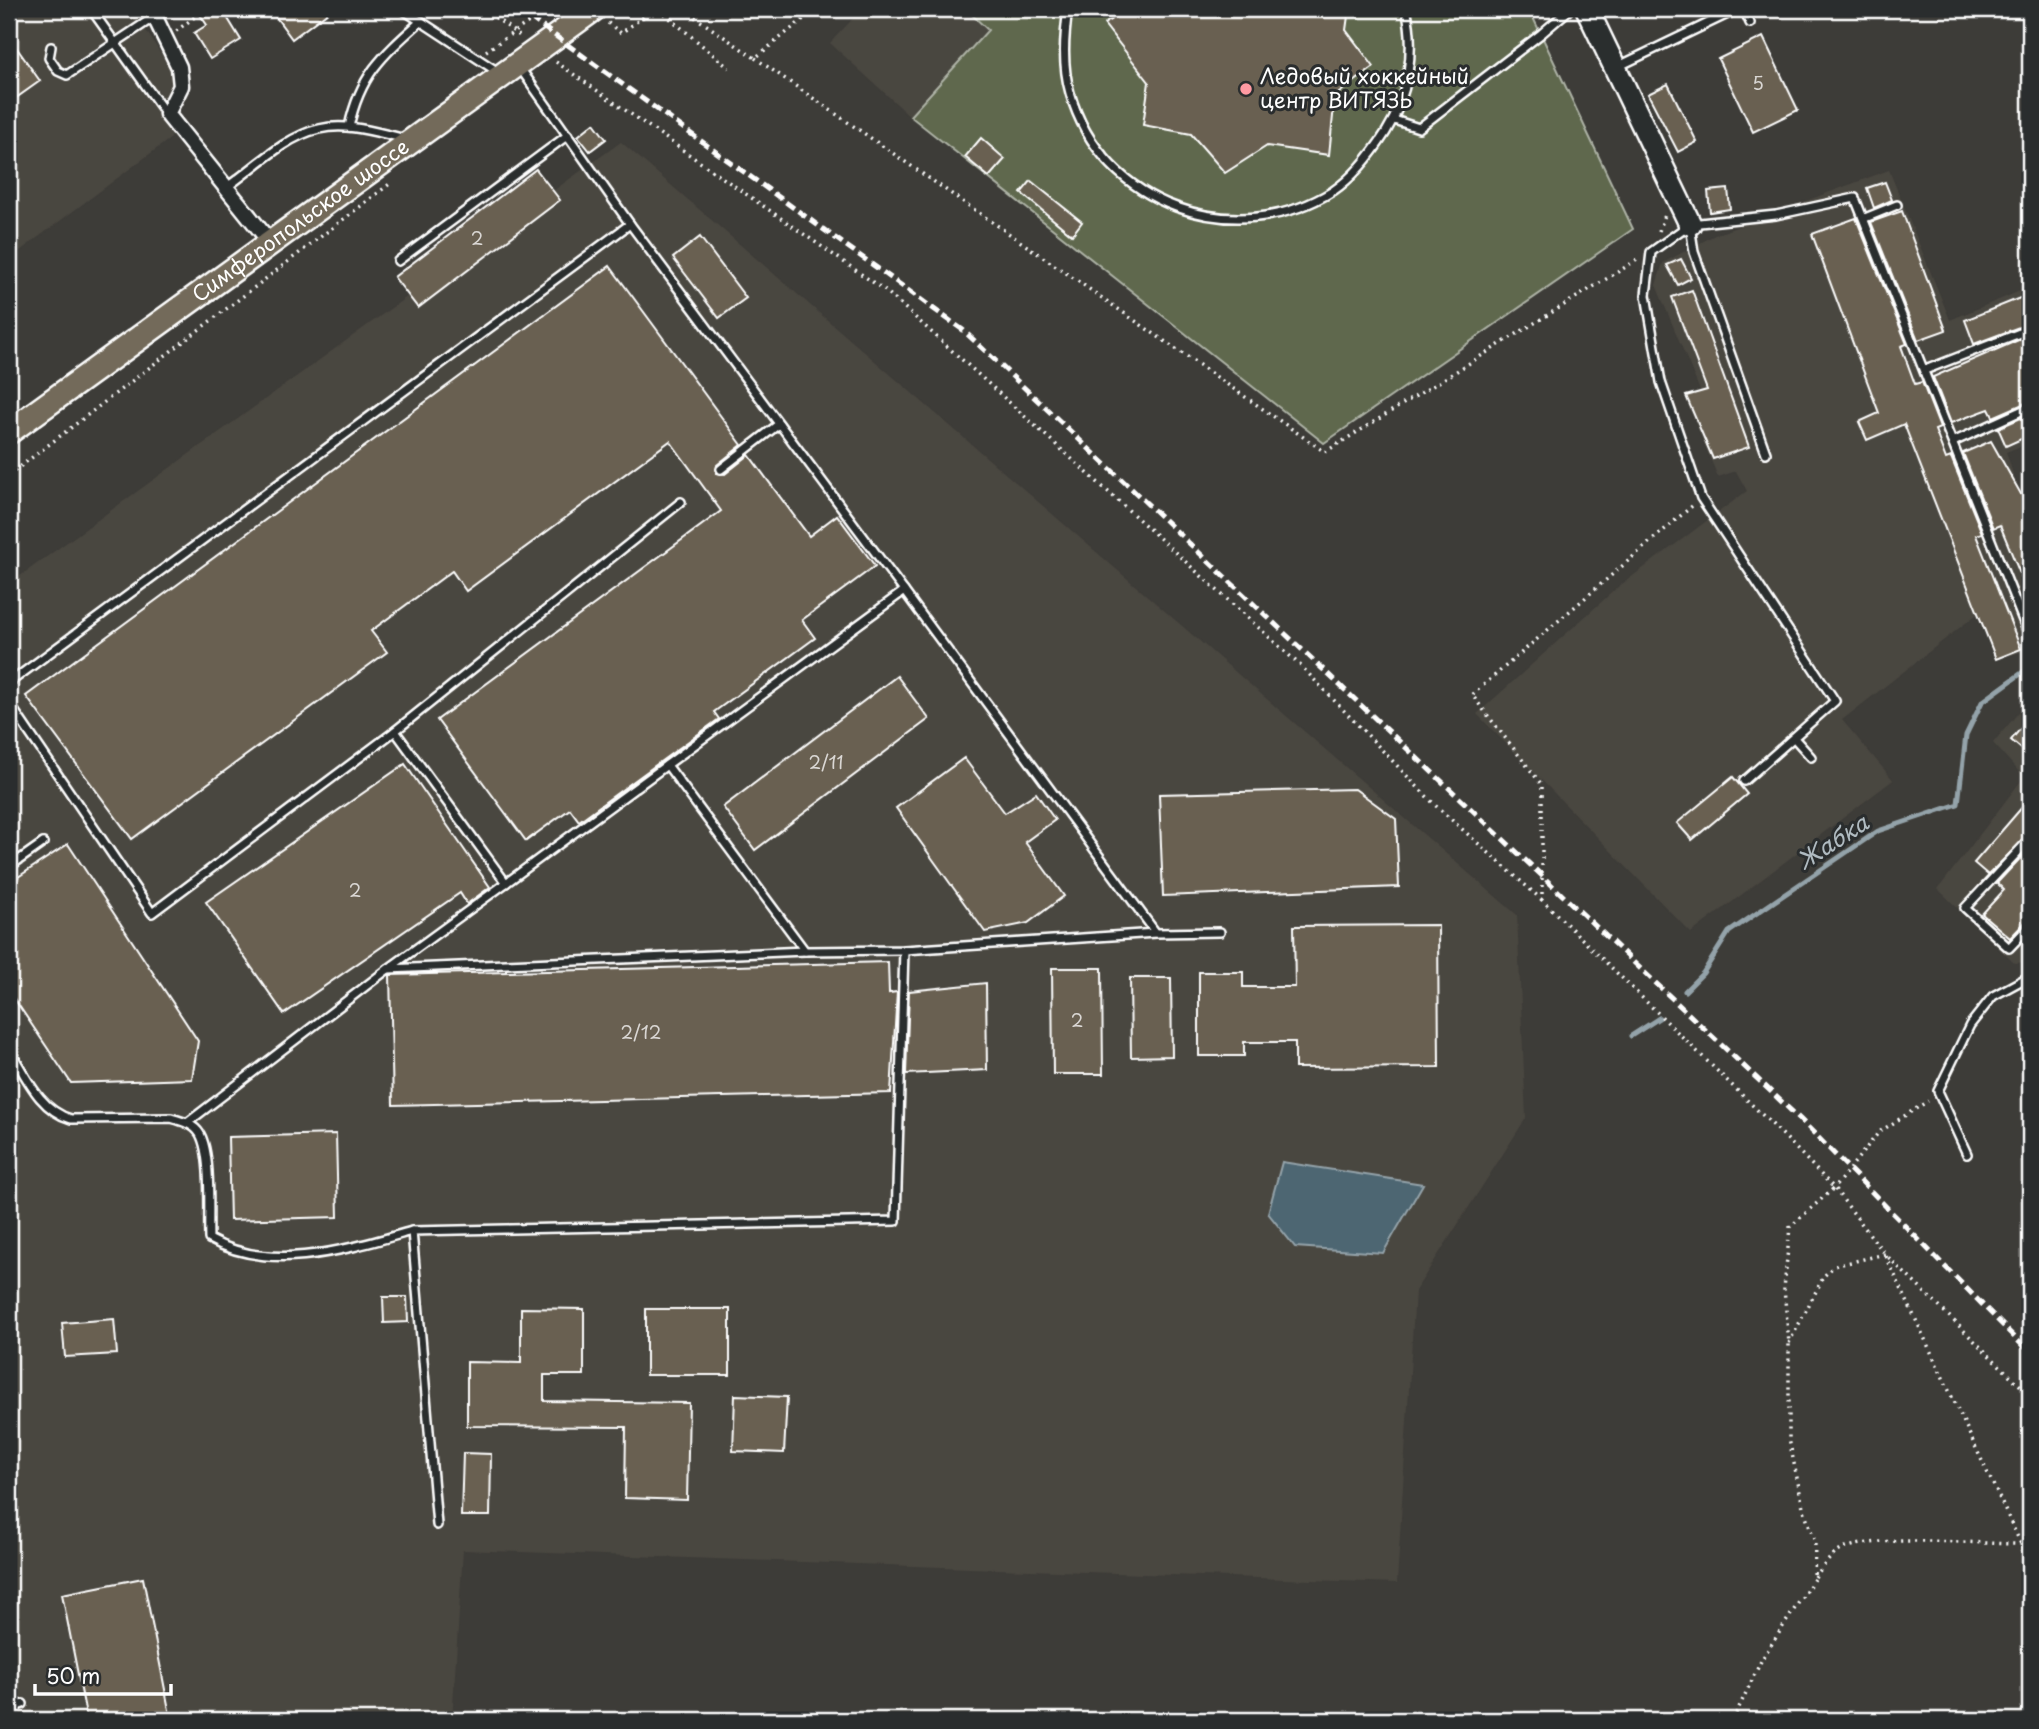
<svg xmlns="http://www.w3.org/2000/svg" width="2039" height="1729" viewBox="0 0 2039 1729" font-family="'Playpen Sans',sans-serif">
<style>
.built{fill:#4a4740}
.green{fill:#5e674e;stroke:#aeb3a6;stroke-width:2}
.water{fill:#4d6672;stroke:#94a3aa;stroke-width:2}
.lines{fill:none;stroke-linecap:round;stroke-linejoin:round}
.stream{stroke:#94a3aa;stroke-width:5}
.building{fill:#696051;stroke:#fff;stroke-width:2}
.lane-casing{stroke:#fff;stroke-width:12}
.street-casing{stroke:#fff;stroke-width:19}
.secondary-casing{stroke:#fff;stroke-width:26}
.primary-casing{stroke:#fff;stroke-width:28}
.path{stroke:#fff;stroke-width:3.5;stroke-dasharray:2 5;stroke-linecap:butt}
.lane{stroke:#2a2d2e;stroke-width:7}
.street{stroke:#2a2d2e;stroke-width:14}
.secondary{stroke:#2a2d2e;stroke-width:21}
.primary{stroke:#736b5a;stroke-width:23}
.rail{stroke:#fff;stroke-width:5;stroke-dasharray:10 5;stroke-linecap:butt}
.poi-dot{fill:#ff9aa2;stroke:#2a2d2e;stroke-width:2.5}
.labels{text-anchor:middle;stroke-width:6;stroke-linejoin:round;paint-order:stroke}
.number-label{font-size:18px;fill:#dad7d4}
.poi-label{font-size:21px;fill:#fff;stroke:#2a2d2e;text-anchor:start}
.street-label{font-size:21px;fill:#fff;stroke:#2a2d2e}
.water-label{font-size:23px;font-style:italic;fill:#afbac0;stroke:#2a2d2e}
</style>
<rect width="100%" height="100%" fill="#3d3c38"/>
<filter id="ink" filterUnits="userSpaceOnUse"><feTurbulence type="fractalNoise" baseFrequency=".0143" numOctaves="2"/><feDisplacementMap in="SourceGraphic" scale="14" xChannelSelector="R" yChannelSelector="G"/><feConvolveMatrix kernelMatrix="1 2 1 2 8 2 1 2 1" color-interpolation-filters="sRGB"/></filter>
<g filter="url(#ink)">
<g class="built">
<path d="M 9,9 L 132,9 L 178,80 L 171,138 L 9,259 Z"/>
<path d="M 862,9 L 966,9 L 988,29 L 910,116 L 830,43 Z"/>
<path d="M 621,142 L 1517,915 L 1526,1118 L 1415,1291 L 1397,1583 L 463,1550 L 452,1720 L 9,1720 L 9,584 L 408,296 L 418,308 L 559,201 L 553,191 Z"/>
<path d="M 1889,170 L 1950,320 L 2030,287 L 2030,442 L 2006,452 L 2030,526 L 2030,650 L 1995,659 L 1977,614 L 1842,720 L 1893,780 L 1691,933 L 1477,714 L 1618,587 L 1747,491 L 1736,471 L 1718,477 L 1686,400 L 1701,393 L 1656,285 L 1663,263 L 1715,235 Z"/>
<path d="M 2030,699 L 2030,962 L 2014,963 L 1938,889 L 2024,777 L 1993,743 Z"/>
</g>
<path class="green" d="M 966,9 L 1529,9 L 1633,229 L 1324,443 L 910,116 L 988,30 Z"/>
<path class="water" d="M 1282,1162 L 1423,1184 L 1383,1253 L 1295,1247 L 1268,1213 Z"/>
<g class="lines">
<g class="stream">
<path d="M 1685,991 L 1703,973 L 1729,932 L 1878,831 L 1958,804 L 1966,735 L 1982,702 L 2030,667"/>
<path d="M 1631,1036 L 1659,1018"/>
</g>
</g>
<g class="building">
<path d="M 196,9 L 222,9 L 241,40 L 210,59 L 194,33 L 207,25 Z"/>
<path d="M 270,9 L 332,9 L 292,39 Z"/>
<path d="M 1128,9 L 1349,9 L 1346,30 L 1374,67 L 1335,96 L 1329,155 L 1267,146 L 1225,173 L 1191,134 L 1143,125 L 1149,82 L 1104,24 Z"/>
<path d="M 9,37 L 40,81 L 9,103 Z"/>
<path d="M 1763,37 L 1798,110 L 1753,132 L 1718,59 Z"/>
<path d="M 1668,84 L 1697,142 L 1678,152 L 1648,94 Z"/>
<path d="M 594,123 L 606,139 L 590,151 L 578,136 Z"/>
<path d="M 981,138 L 1005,159 L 989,177 L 965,157 Z"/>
<path d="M 536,169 L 560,200 L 418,308 L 394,277 Z"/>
<path d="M 1031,181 L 1082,222 L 1072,235 L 1021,193 Z"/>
<path d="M 1885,182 L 1892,200 L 1874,208 L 1867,188 Z"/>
<path d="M 1728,189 L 1730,209 L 1710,212 L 1708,191 Z"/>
<path d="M 1902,211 L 1946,330 L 1918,340 L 1871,222 Z"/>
<path d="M 1856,218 L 1907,344 L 1901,346 L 1915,384 L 1922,382 L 1940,428 L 1935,430 L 1946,459 L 1951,457 L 1982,533 L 1976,535 L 2021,649 L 1996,659 L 1904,424 L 1867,440 L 1859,422 L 1879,413 L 1812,234 Z"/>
<path d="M 700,237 L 746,298 L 719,318 L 673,258 Z"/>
<path d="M 1681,259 L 1691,278 L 1678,285 L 1667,265 Z"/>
<path d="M 610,266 L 742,445 L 717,465 L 717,473 L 725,474 L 749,455 L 809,536 L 837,515 L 875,566 L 802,620 L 815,638 L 714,712 L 719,719 L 579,821 L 570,809 L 526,841 L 437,720 L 721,511 L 670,441 L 466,591 L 452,571 L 371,631 L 387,652 L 132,839 L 26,696 Z"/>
<path d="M 1692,290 L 1749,447 L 1713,459 L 1686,396 L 1707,390 L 1672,297 Z"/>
<path d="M 2030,294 L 2030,323 L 1974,344 L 1965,320 Z"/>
<path d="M 2030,335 L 2030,401 L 1993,417 L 1989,409 L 1951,423 L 1933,377 Z"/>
<path d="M 2030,414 L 2030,435 L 2006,446 L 1998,428 Z"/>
<path d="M 1991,441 L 2030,510 L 2030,598 L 2000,525 L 1993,528 L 1963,453 Z"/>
<path d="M 897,676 L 929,719 L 755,850 L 723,807 Z"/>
<path d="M 2030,717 L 2030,756 L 2011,740 Z"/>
<path d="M 964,758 L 1005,813 L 1036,793 L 1055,820 L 1025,842 L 1064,896 L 1028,923 L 985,932 L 896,808 Z"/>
<path d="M 405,764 L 490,887 L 467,904 L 460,893 L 284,1014 L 206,902 Z"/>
<path d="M 1733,777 L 1747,794 L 1692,840 L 1677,823 Z"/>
<path d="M 1355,789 L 1396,819 L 1399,887 L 1163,896 L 1159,794 Z"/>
<path d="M 2030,798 L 2030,833 L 1988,875 L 1974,863 Z"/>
<path d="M 68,844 L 198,1041 L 192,1079 L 71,1083 L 9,991 L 9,883 Z"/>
<path d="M 2030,848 L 2030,917 L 2010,938 L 1982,914 L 2004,890 L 1997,883 Z"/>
<path d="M 1438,925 L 1439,1067 L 1295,1068 L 1295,1042 L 1244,1042 L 1244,1056 L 1199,1056 L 1199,972 L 1243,972 L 1243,987 L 1295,987 L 1294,926 Z"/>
<path d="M 888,962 L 889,993 L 897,992 L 891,1093 L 393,1105 L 390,975 Z"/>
<path d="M 1052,968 L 1102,968 L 1103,1074 L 1053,1074 Z"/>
<path d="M 1130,978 L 1171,978 L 1172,1056 L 1131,1057 Z"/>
<path d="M 986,983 L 987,1070 L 906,1074 L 909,991 Z"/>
<path d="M 336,1134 L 338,1217 L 230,1220 L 228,1137 Z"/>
<path d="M 383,1297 L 407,1297 L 408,1322 L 384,1323 Z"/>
<path d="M 521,1308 L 584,1309 L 584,1375 L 544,1375 L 544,1401 L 689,1403 L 687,1500 L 625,1498 L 626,1427 L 467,1426 L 467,1362 L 521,1363 Z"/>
<rect x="646" y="1309" width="84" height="66"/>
<path d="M 114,1319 L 117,1354 L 65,1357 L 62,1323 Z"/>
<path d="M 735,1395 L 787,1397 L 784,1453 L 733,1451 Z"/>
<path d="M 463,1453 L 491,1454 L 490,1516 L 461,1516 Z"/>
<path d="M 143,1578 L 171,1720 L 87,1720 L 62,1594 Z"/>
</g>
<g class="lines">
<g class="lane-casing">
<g id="lane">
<path d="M 91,9 L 166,114"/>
<path d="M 402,9 L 498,72"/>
<path d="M 1068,9 C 1064,37 1062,65 1070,93 C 1102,206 1235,252 1333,191 C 1355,176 1372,154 1386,132 C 1408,97 1416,49 1406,9"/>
<path d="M 1744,9 L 1750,23"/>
<path d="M 51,47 L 49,58 L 58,71 L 67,75 L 154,17"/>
<path d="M 1617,67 L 1738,9"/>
<path d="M 520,68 L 630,224 L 904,591 L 506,883 L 395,731 L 681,502"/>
<path d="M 1394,120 L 1419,128 L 1541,34 L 1570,9"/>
<path d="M 349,127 C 360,75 382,56 421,21"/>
<path d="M 227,187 C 254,168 286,136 319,129 C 348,122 378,133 406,139"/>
<path d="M 1865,218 L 1897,205"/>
<path d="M 1690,225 L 1694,252 L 1766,453"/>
<path d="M 398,261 L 568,135"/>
<path d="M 1925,370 L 2030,329"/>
<path d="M 1953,442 L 2030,407"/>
<path d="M 721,469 L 779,424"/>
<path d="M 9,683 L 630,224"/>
<path d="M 9,703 L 152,913 L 395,731"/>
<path d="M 1794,738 L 1811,757"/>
<path d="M 667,765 L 805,951 L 904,950 L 1156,933 L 904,591"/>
<path d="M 1744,781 L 1835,701 L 1701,498 L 1661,382 L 1646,295 L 1651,252 L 1690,224 L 1776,215 L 1855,198 L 2030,638"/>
<path d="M 2030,839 L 1965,908 L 2009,948 L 2030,926"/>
<path d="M 9,867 L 43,843"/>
<path d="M 506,883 L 388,969 L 805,951"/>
<path d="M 1156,933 L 1220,932"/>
<path d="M 9,1049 C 26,1076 39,1110 71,1119 L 171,1118 C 182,1121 194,1124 200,1134 C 212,1156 208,1213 209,1239 C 271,1274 348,1249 412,1231"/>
<path d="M 187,1123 L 388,969"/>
<path d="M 1967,1154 L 1938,1091 L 1970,1025 L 1993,996 L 2030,976"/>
<path d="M 437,1525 L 412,1231 L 896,1221 L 904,950"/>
<path d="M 9,1709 L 23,1704"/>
</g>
</g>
<g class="street-casing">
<path id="street" d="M 151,9 L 179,67 L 181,86 L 167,114 L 269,241"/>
</g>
<g class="secondary-casing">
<path id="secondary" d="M 1587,9 L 1690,224"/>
</g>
<g class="primary-casing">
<g id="primary">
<path id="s1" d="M 9,432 L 594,9"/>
</g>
</g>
<g class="path">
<path d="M 484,9 L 521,37"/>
<path d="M 659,9 L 729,68"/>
<path d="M 683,9 L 755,58 L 816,9"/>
<path d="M 608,23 L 621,33 L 654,9"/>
<path d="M 176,31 L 205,9"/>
<path d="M 486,51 L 548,9"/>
<path d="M 755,58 L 1325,452 L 1637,260"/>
<path d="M 556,62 L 887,292 L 1301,666 L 1436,806 L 1542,900"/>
<path d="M 1659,231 L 1665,215"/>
<path d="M 9,475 L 391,183"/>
<path d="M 1692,506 L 1472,695 L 1542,785 L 1542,900 L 1784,1136 L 1834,1188 L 1885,1254 L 2021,1544 L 2030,1553"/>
<path d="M 1789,1343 L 1824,1276 L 1834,1266 L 1885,1254 L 2030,1395"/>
<path d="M 1815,1577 C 1824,1565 1832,1553 1846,1548 C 1878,1535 1982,1544 2021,1544"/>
<path d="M 1733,1720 L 1762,1659 L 1814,1579 L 1815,1542 L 1803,1507 L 1789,1439 L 1789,1343 L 1784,1289 L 1790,1227 L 1834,1188 L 1879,1132 L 1928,1101"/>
</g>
<use href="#lane" class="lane"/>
<use href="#street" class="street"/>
<use href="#secondary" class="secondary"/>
<use href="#primary" class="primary"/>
<path class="rail" d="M 518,9 L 963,330 L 1800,1119 L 2030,1353"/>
</g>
</g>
<circle class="poi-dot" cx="1246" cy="89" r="7"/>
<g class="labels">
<g class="number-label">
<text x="1758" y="90">5</text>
<text x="477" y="245">2</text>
<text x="826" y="769">2/11</text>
<text x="355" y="897">2</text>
<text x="1077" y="1027">2</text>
<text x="641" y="1039">2/12</text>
</g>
<g class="poi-label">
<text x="1260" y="84">Ледовый хоккейный<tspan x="1260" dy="24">центр ВИТЯЗЬ</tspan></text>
</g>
<g class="street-label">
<text dy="7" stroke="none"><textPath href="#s1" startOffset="360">Симферопольское шоссе</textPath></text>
</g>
<g class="water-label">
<text transform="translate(1833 842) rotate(-33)" y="8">Жабка</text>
</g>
</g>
<rect width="2039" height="1729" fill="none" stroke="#2a2d2e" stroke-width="35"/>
<rect x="18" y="18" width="2004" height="1694" fill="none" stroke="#fff" stroke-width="2.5" filter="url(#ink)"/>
<path d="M35 1684v10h136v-10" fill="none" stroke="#ffffff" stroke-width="3.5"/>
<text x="46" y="1684" font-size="21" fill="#ffffff" stroke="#2a2d2e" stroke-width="5" paint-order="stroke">50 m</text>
</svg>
